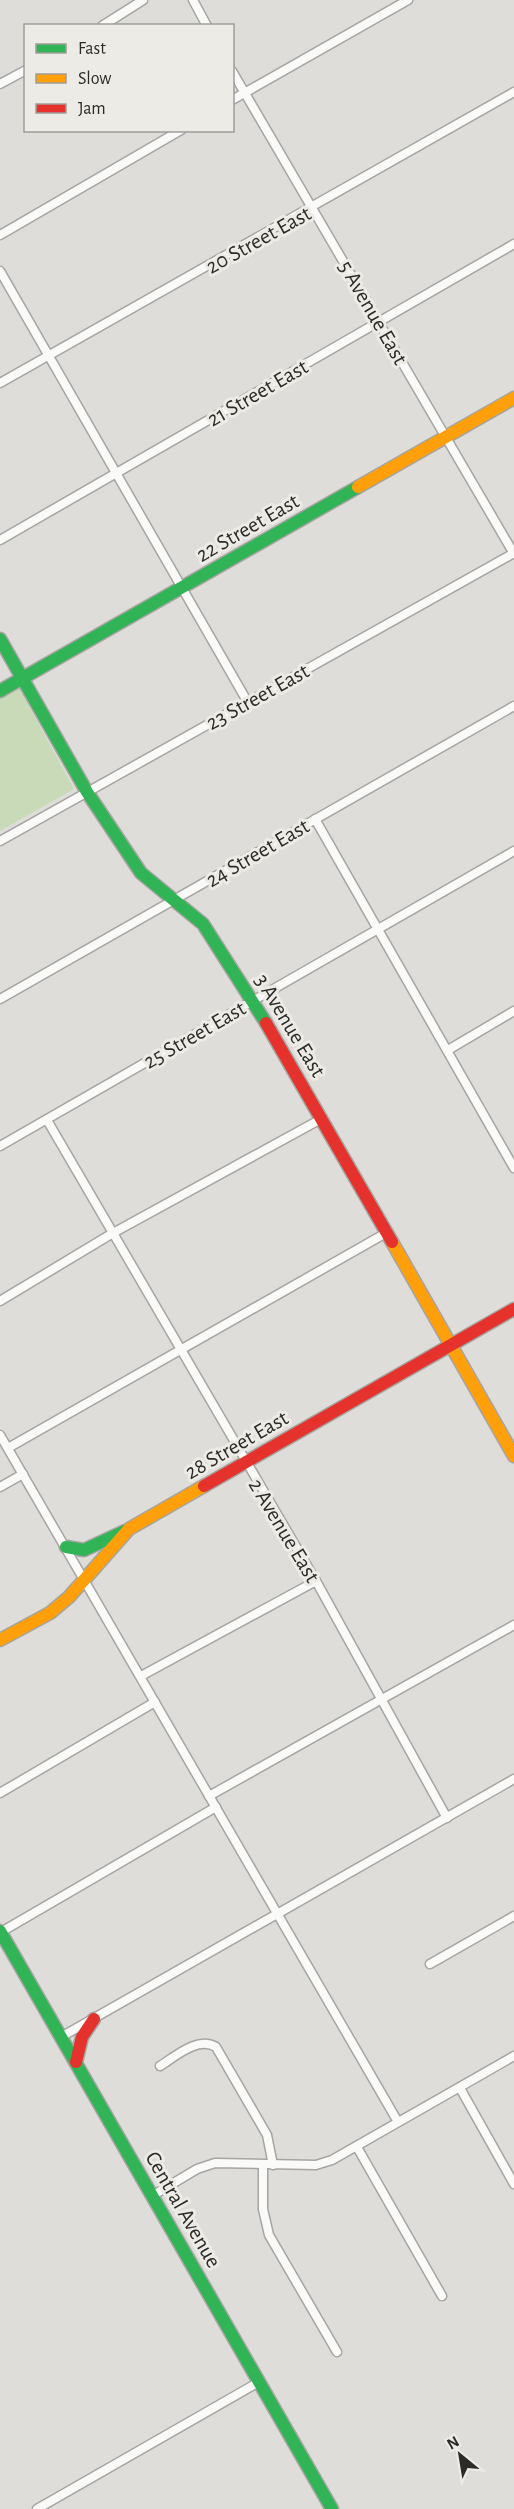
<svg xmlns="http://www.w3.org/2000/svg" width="514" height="2509" viewBox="0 0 514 2509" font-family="'Alegreya Sans',sans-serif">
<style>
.green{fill:#c8dab7}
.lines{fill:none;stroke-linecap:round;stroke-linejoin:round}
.street-casing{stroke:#a6a5a2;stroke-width:11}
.fast-casing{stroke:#a6a5a2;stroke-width:15}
.slow-casing{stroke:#a6a5a2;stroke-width:15}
.jam-casing{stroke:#a6a5a2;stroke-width:15}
.street{stroke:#fafaf9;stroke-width:8}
.fast{stroke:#30b455;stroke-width:12}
.slow{stroke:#ff9f0a;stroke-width:12}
.jam{stroke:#e5322d;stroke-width:12}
.labels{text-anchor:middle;stroke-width:6;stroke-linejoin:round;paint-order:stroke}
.street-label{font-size:22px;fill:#2b2b28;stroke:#edebe5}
</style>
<rect width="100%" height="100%" fill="#deddd9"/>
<path class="green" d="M 17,684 L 74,789 L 0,831 L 0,694 Z"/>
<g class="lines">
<g class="street-casing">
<g id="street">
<path d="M 193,0 L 207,26"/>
<path d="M 102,26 L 143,0"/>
<path d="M 232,71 L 514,554"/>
<path d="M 0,84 L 26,70"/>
<path d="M 232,100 L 408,0"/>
<path d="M 0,235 L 181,130"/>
<path d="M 0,271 L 247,701"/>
<path d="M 0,383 L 514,92"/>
<path d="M 0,540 L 514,244"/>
<path d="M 315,819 L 514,1168"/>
<path d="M 0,841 L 514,553"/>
<path d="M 0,999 L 514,706"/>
<path d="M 448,1050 L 514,1011"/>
<path d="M 47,1120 L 316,1581 L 447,1818"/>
<path d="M 0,1146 L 514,851"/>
<path d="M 0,1301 L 113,1233 L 321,1119"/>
<path d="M 0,1435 L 398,2122"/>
<path d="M 8,1448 L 386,1233"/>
<path d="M 0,1487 L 23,1474"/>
<path d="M 141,1676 L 316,1581"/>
<path d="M 0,1793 L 155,1702"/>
<path d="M 209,1796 L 514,1625"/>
<path d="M 1,1932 L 216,1807"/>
<path d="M 430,1964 L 514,1916"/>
<path d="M 61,2037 L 514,1779"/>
<path d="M 160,2066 C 176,2056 198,2036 216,2047 L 267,2135 L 273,2165"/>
<path d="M 460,2088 L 514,2184"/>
<path d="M 357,2147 L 442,2296"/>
<path d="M 263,2165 L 263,2209 L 269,2235 L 337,2352"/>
<path d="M 152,2196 L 197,2169 L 215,2163 L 316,2165 L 332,2160 L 514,2056"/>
<path d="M 37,2509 L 259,2382"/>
</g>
</g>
<g class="fast-casing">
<g id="fast">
<path d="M 0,639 L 87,792 L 141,873 L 203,924 L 266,1023"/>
<path d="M 0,691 L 358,487"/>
<path d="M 66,1547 L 84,1550 L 125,1531"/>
<path d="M 0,1931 L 332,2509"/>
</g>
</g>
<g class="slow-casing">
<g id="slow">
<path d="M 358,487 L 514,398"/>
<path d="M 392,1242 L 514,1456"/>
<path d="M 0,1640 L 50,1613 L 69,1597 L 129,1529 L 204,1486"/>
</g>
</g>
<g class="jam-casing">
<g id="jam">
<path d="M 266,1023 L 392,1242"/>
<path d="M 204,1486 L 514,1309"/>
<path d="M 76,2062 L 82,2037 L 94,2019"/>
</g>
</g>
<use href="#street" class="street"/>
<use href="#fast" class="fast"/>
<use href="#slow" class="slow"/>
<use href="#jam" class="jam"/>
</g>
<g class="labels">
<g class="street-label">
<text transform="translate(258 239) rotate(-29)" y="8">20 Street East</text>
<text transform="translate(374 312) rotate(60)" y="8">5 Avenue East</text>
<text transform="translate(257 392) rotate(-30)" y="8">21 Street East</text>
<text transform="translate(247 527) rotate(-30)" y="8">22 Street East</text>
<text transform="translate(257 696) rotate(-29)" y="8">23 Street East</text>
<text transform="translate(257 852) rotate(-30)" y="8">24 Street East</text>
<text transform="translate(291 1025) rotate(59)" y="8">3 Avenue East</text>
<text transform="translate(194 1034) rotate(-30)" y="8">25 Street East</text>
<text transform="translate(236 1444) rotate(-30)" y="8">28 Street East</text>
<text transform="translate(285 1530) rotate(59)" y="8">2 Avenue East</text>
<text transform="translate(184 2209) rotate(60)" y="8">Central Avenue</text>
</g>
</g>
<rect x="24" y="24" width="210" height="108" fill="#edebe5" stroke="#9f9e99" stroke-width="1.5"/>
<rect x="36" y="44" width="30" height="9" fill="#30b455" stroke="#9f9e99" stroke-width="1.5"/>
<text x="78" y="54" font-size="18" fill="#2b2b28">Fast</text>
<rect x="36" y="74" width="30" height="9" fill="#ff9f0a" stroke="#9f9e99" stroke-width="1.5"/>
<text x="78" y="84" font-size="18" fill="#2b2b28">Slow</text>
<rect x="36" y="104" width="30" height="9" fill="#e5322d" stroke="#9f9e99" stroke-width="1.5"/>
<text x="78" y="114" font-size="18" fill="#2b2b28">Jam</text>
<g transform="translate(460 2455) rotate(330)" stroke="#edebe5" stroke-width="4.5" paint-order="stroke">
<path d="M0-4.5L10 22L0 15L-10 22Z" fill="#2b2b28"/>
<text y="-9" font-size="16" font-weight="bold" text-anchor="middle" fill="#2b2b28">N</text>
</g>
</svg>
